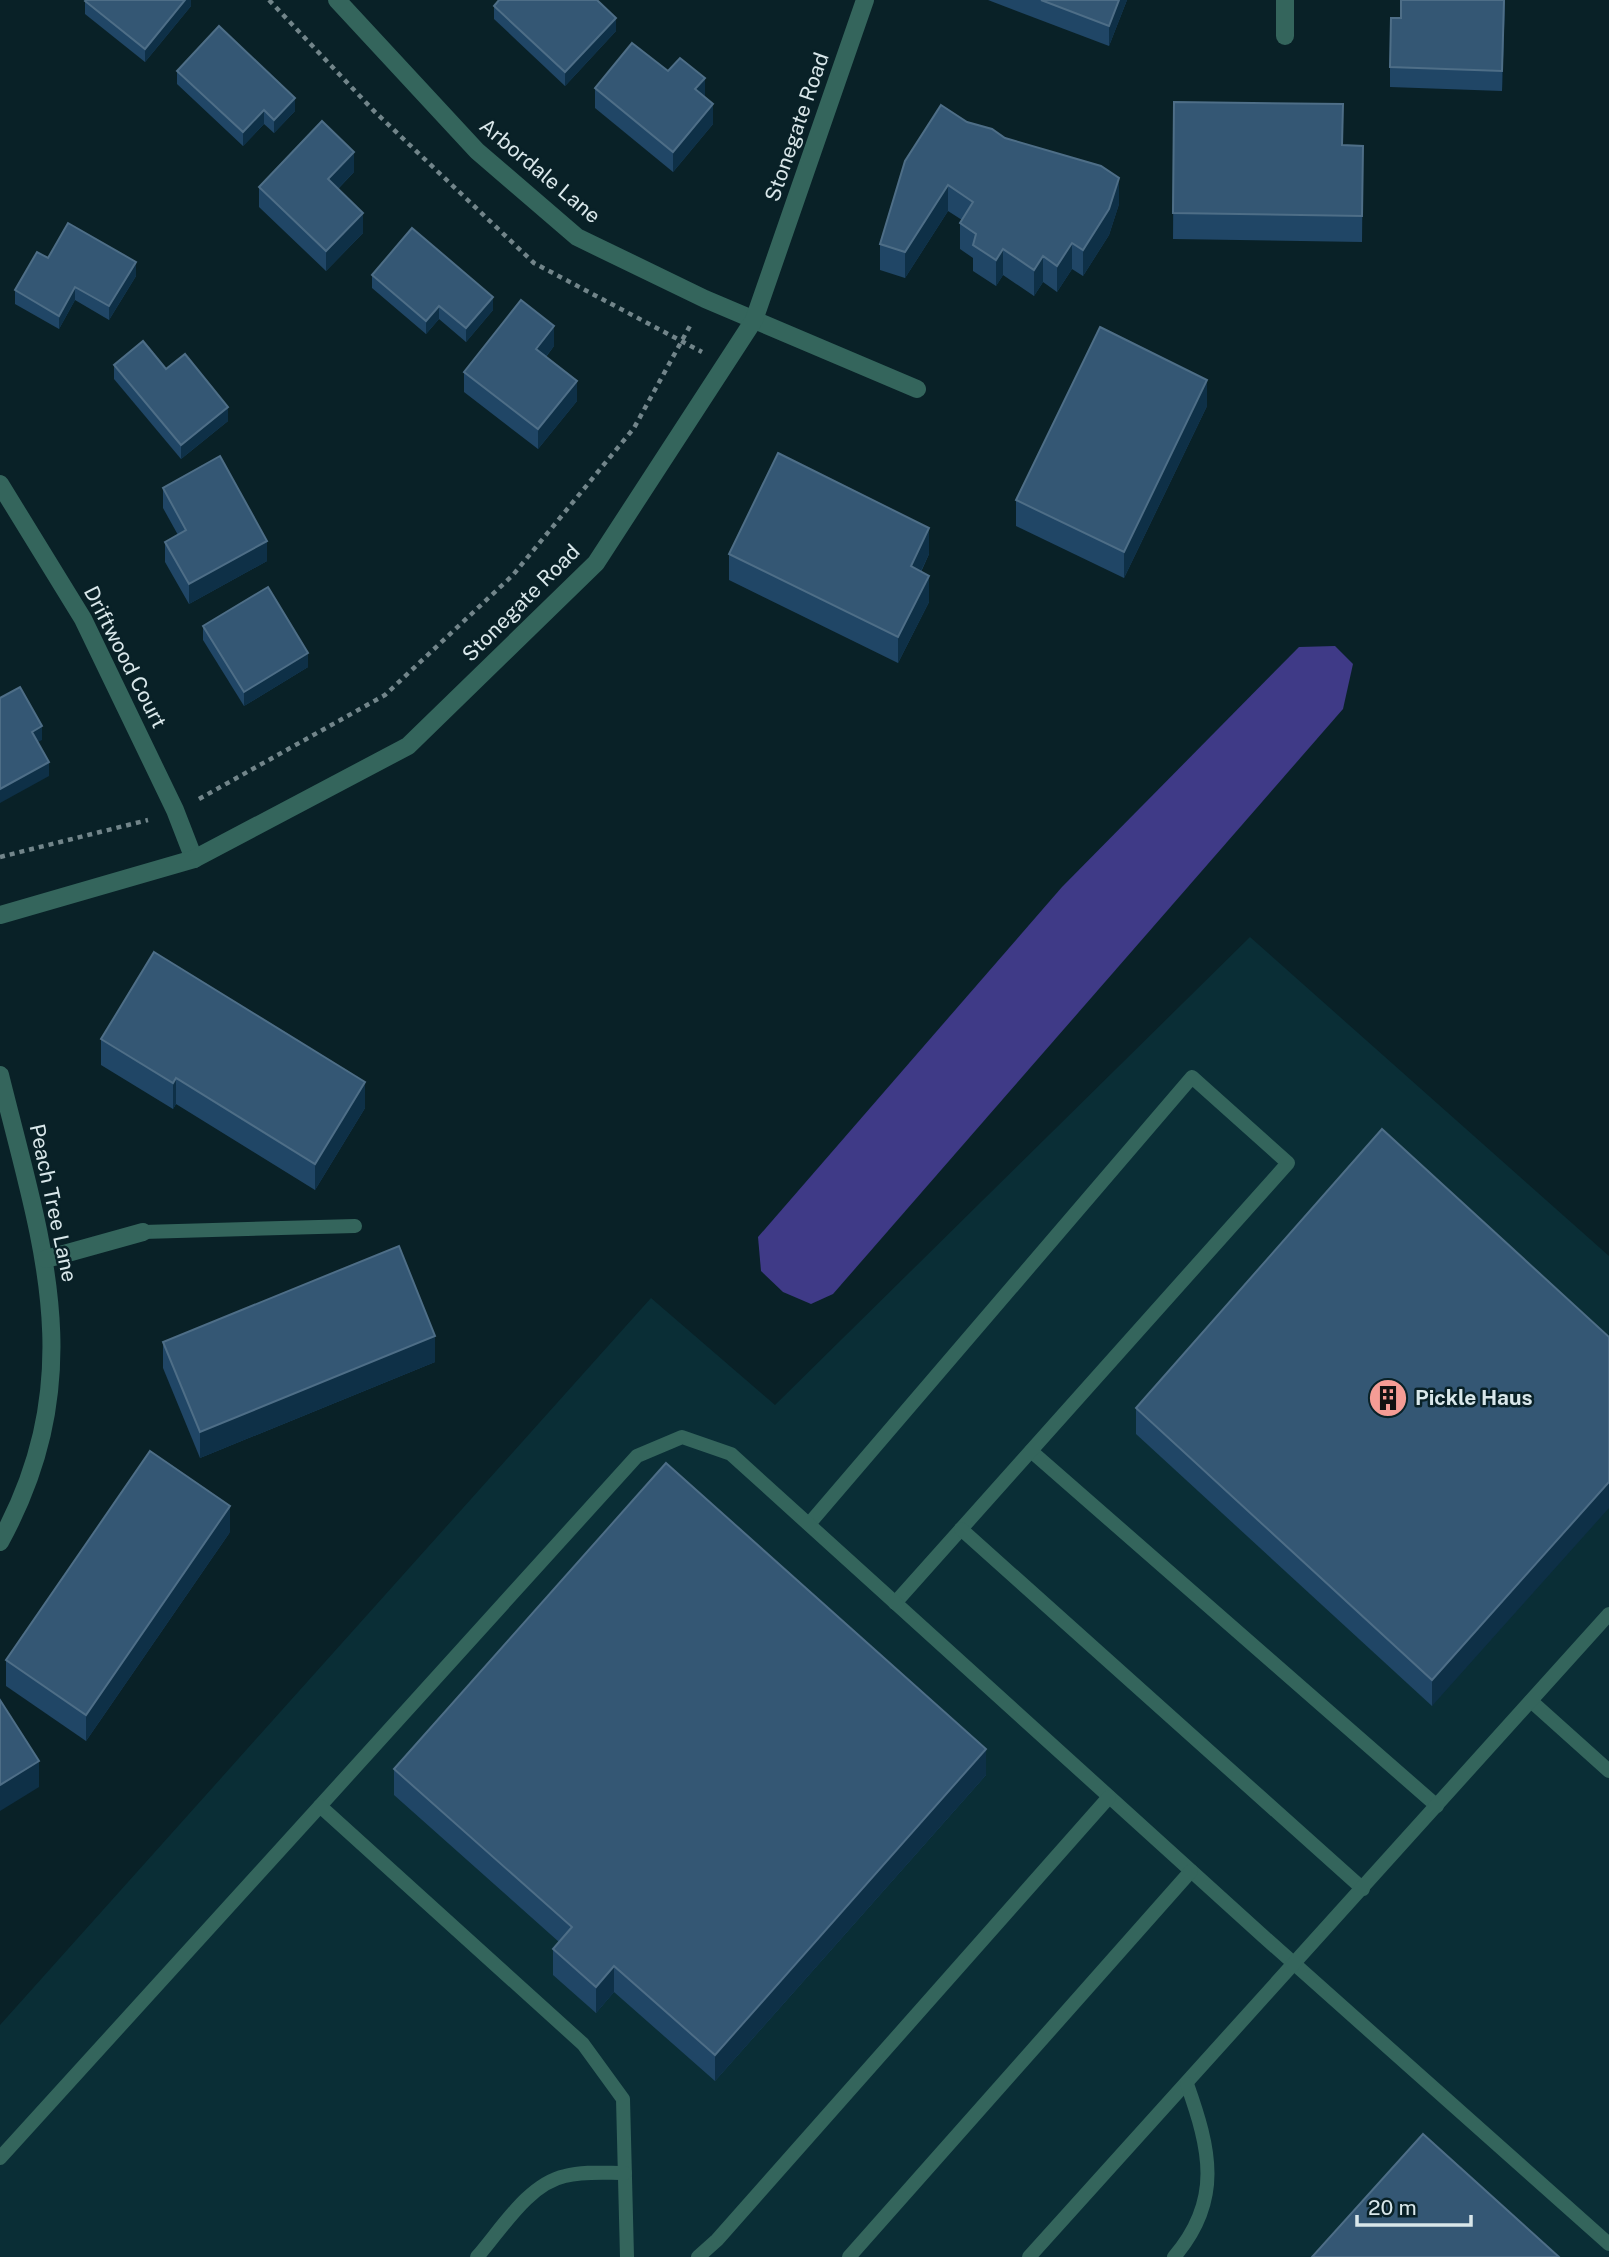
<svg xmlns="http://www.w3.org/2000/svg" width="1609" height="2257" viewBox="0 0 1609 2257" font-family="'Public Sans',sans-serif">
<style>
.built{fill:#0a2e36}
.water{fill:#3f3a87}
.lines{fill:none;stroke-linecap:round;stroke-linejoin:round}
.path{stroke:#72858a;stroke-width:4.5;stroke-dasharray:5 5;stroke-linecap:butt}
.service{stroke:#34655c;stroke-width:14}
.minor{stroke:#34655c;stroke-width:18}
.wall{fill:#204666}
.shaded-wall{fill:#0e3047}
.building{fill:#345774;stroke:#4e6e87;stroke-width:2}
.labels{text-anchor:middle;stroke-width:5;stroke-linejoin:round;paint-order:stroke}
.street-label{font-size:21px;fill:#d9e7ea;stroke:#092127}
.poi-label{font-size:21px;font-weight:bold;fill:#d9e7ea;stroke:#092127;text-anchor:start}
</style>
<rect width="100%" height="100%" fill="#092127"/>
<path class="built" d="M 1250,937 L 1609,1256 L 1609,2257 L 0,2257 L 0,2025 L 651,1298 L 775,1405 Z"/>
<path class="water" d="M 1335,646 L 1353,664 L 1343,709 L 833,1294 L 811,1304 L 783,1292 L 761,1271 L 758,1237 L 1062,887 L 1299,647 Z"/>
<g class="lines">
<g class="path">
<path d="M 269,0 L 374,111 L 534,263 L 702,352"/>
<path d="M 199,799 L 385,695 L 513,575 L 634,428 L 691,324"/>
<path d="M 0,857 L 148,820"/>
</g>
<g class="service">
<path d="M 143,1232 L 355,1226"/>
<path d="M 1031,1451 L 1437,1806"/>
<path d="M 809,1524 L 1192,1077 L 1288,1163 L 895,1603"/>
<path d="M 961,1529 L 1363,1889"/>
<path d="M 1531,1701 L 1609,1771"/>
<path d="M 320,1806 L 637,1456 L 682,1437 L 731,1454 L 1263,1936 L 1609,2244"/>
<path d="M 0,2158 L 320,1806 L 583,2044 L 623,2099 L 627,2257"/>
<path d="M 477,2257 C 501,2230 528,2184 565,2176 C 584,2171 605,2173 625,2173"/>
<path d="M 698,2257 L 717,2240 L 1109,1797"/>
<path d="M 849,2257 L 1191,1871"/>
<path d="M 1029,2257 L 1609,1614"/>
<path d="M 1174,2257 C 1223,2200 1210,2149 1187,2084"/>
</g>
<g class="minor">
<path d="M 337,0 L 477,151 L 577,237 L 705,299 L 917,389"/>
<path d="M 1285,36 L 1285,0"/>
<path d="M 0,484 L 83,619 L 175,810 L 194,859"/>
<path d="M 0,915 L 194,859 L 408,746 L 596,563 L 754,320 L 865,0"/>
<path d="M 0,1075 C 42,1245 91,1375 0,1542"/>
<path d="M 46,1259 L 143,1232"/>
</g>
</g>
<g class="wall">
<path d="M 191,0 L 191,6 L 145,62 L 85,14 L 85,1 Z"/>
<path d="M 988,0 L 1127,0 L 1109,46 Z"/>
<path d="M 1401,0 L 1505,0 L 1502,91 L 1390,87 L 1390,67 L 1401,18 Z"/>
<path d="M 494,6 L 616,31 L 565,86 L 494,19 Z"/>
<path d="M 177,71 L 295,111 L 274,133 L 264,124 L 243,146 L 177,84 Z"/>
<path d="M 668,71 L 705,97 L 713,124 L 673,172 L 595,108 L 595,88 Z"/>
<path d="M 1174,102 L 1343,145 L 1363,146 L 1362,242 L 1173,239 Z"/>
<path d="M 967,122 L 1005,138 L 1119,204 L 1109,235 L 1083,276 L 1072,269 L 1057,292 L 1043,282 L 1034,296 L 1003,275 L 996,286 L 973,271 L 973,258 L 960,249 L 960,223 L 962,220 L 948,211 L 905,278 L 880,270 L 880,244 Z"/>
<path d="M 354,172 L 338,189 L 363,233 L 326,271 L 259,207 L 259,187 Z"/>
<path d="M 48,258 L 136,276 L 109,320 L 75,300 L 59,329 L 15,304 L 15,290 Z"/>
<path d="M 372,275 L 493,310 L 466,342 L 439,319 L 426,334 L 372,288 Z"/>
<path d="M 554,346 L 546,357 L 577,401 L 538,449 L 464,392 L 464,372 Z"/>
<path d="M 114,365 L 166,369 L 228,421 L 181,459 L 114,379 Z"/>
<path d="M 1207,406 L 1124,578 L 1016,526 L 1016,500 Z"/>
<path d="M 163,488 L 267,561 L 189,604 L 165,562 L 165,542 L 178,535 L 163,508 Z"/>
<path d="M 729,554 L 929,554 L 921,572 L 929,602 L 898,663 L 729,580 Z"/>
<path d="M 203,626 L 308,667 L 244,706 L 203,640 Z"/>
<path d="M 101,1039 L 365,1108 L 315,1190 L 176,1104 L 173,1109 L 101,1065 Z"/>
<path d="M 1609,1337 L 1432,1706 L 1136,1434 L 1136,1408 Z"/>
<path d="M 163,1342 L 435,1362 L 200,1458 L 163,1368 Z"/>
<path d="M 230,1532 L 86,1741 L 6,1686 L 6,1660 Z"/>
<path d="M 394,1769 L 986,1775 L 715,2081 L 614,1992 L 596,2013 L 553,1975 L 553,1949 L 559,1942 L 394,1795 Z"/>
</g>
<g class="shaded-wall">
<path d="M 185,0 L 191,0 L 191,6 L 145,62 L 145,49 Z"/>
<path d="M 1119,0 L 1127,0 L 1109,46 L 1109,26 Z"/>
<path d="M 1504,0 L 1505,0 L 1502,91 L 1502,71 Z"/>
<path d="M 616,18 L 616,31 L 565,86 L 565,72 Z"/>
<path d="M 705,78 L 705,98 L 695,89 Z"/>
<path d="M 295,98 L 295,111 L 274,133 L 274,120 Z"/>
<path d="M 713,104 L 713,124 L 673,172 L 673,152 Z"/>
<path d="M 264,110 L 264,124 L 243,146 L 243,132 Z"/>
<path d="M 354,152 L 354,172 L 328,199 L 328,179 Z"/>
<path d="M 1119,178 L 1119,204 L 1109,235 L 1083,276 L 1083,250 Z"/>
<path d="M 948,185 L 948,211 L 905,278 L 905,252 Z"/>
<path d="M 363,213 L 363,233 L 326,271 L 326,251 Z"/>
<path d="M 1072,243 L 1072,269 L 1057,292 L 1057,266 Z"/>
<path d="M 1003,249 L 1003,275 L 996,286 L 996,260 Z"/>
<path d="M 1043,256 L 1043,282 L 1034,296 L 1034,270 Z"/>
<path d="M 136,262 L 136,276 L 109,320 L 109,306 Z"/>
<path d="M 75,287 L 75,300 L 59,329 L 59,316 Z"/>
<path d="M 493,297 L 493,310 L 466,342 L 466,328 Z"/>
<path d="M 439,306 L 439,319 L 426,334 L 426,321 Z"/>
<path d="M 554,326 L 554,346 L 536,369 L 536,349 Z"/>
<path d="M 1207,380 L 1207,406 L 1124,578 L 1124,552 Z"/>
<path d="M 577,381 L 577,401 L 538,449 L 538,429 Z"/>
<path d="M 228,407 L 228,421 L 181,459 L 181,445 Z"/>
<path d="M 929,528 L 929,554 L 911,592 L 911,566 Z"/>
<path d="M 267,541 L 267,561 L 189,604 L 189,584 Z"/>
<path d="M 929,576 L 929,602 L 898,663 L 898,637 Z"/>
<path d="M 308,653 L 308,667 L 244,706 L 244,692 Z"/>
<path d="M 42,726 L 42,740 L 32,745 L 32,732 Z"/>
<path d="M 49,762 L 49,776 L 0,803 L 0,789 Z"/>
<path d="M 176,1078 L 176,1104 L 173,1109 L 173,1083 Z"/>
<path d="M 365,1082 L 365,1108 L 315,1190 L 315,1164 Z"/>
<path d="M 435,1336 L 435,1362 L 200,1458 L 200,1432 Z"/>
<path d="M 1609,1482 L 1609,1508 L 1432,1706 L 1432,1680 Z"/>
<path d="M 230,1506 L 230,1532 L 86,1741 L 86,1715 Z"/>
<path d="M 986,1749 L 986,1775 L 715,2081 L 715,2055 Z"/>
<path d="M 39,1761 L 39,1787 L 0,1811 L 0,1785 Z"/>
<path d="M 614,1966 L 614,1992 L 596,2013 L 596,1987 Z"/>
</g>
<g class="building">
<path d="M 86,0 L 185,0 L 145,49 L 85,1 Z"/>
<path d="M 499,0 L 597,0 L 616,18 L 565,72 L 494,6 Z"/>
<path d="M 1041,0 L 1119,0 L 1109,26 Z"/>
<path d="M 1401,0 L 1504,0 L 1502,71 L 1390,67 L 1391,18 L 1401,18 Z"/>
<path d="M 219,26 L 295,98 L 274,120 L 264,110 L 243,132 L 177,71 Z"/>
<path d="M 632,43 L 668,71 L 680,58 L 705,78 L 695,89 L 713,104 L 673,152 L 595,88 Z"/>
<path d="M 1174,102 L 1343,104 L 1342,145 L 1363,146 L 1362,216 L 1173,213 Z"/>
<path d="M 941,105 L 967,122 L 992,129 L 1005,138 L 1101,166 L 1119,178 L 1109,209 L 1083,250 L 1072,243 L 1057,266 L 1043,256 L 1034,270 L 1003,249 L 996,260 L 973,245 L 976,234 L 960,223 L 973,202 L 948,185 L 905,252 L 880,244 L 905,161 Z"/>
<path d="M 322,121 L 354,152 L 328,179 L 363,213 L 326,251 L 259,187 Z"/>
<path d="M 68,223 L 136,262 L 109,306 L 75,287 L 59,316 L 15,290 L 37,252 L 48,258 Z"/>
<path d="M 412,228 L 493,297 L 466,328 L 439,306 L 426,321 L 372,275 Z"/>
<path d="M 521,300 L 554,326 L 536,349 L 577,381 L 538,429 L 464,372 Z"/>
<path d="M 1100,327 L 1207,380 L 1124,552 L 1016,500 Z"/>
<path d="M 143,341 L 166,369 L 185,354 L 228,407 L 181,445 L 114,365 Z"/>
<path d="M 778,453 L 929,528 L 911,566 L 929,576 L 898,637 L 729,554 Z"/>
<path d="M 220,456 L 267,541 L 189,584 L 165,542 L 186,530 L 163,488 Z"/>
<path d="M 268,587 L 308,653 L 244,692 L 203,626 Z"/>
<path d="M 20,687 L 42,726 L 32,732 L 49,762 L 0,789 L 0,698 Z"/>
<path d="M 154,952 L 365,1082 L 315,1164 L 176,1078 L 173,1083 L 101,1039 Z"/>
<path d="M 1382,1129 L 1609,1337 L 1609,1482 L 1432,1680 L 1136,1408 Z"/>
<path d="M 399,1246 L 435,1336 L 200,1432 L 163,1342 Z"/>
<path d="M 150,1451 L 230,1506 L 86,1715 L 6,1660 Z"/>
<path d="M 666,1463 L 986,1749 L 715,2055 L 614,1966 L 596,1987 L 553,1949 L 572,1927 L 394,1769 Z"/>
<path d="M 0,1700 L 39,1761 L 0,1785 Z"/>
<path d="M 1423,2134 L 1559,2257 L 1312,2257 Z"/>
</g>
<defs>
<g id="building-disc" transform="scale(2.0125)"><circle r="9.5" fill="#f59c95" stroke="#092127"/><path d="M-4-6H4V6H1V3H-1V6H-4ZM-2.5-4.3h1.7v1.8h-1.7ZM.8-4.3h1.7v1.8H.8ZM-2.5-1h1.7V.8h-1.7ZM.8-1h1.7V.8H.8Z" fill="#111"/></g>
</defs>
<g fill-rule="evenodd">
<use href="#building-disc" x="1388" y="1398"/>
</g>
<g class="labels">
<g class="street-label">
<text transform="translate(797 127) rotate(-71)" y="7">Stonegate Road</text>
<text transform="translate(540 171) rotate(40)" y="7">Arbordale Lane</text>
<text transform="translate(521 603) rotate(-45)" y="7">Stonegate Road</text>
<text transform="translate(125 657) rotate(63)" y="7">Driftwood Court</text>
<text transform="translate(53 1203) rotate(78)" y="7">Peach Tree Lane</text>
</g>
<g class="poi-label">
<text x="1415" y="1405">Pickle Haus</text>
</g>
</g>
<path d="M1357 2215v10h114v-10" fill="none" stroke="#d9e7ea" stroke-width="3.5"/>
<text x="1368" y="2215" font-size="21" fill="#d9e7ea" stroke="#092127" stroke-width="5" paint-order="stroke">20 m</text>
</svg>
